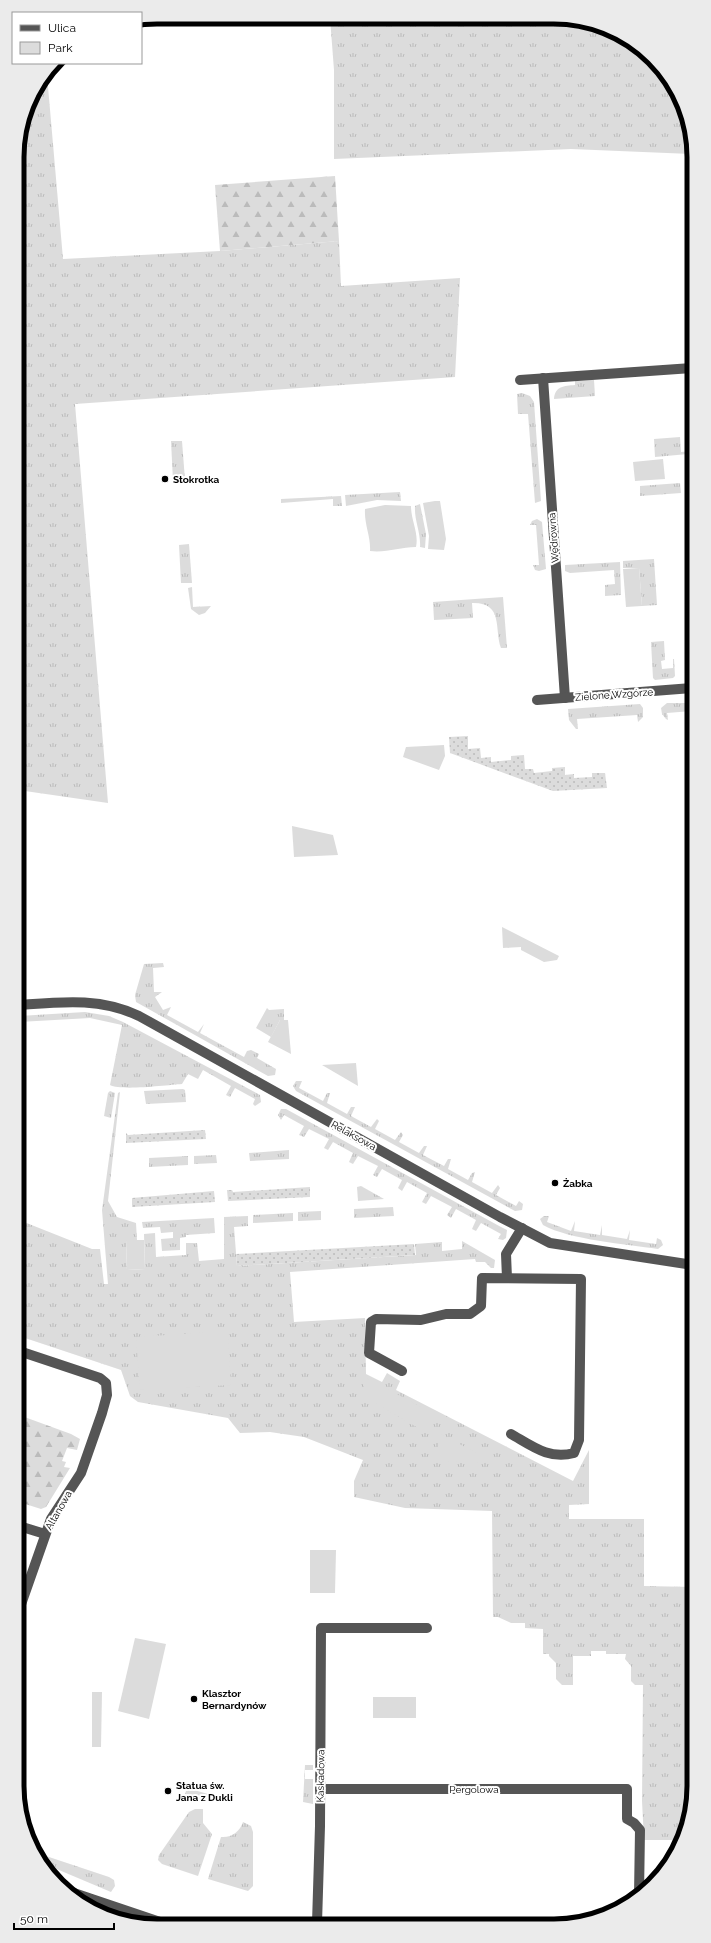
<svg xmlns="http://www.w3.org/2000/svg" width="711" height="1943" viewBox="0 0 711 1943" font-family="Raleway,sans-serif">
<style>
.grass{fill:url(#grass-tufts)}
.forest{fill:url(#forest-firs)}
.park{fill:#dcdcdc}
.garden{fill:url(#garden-dots)}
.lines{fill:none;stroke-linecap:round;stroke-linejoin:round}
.minor{stroke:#555;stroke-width:10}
.poi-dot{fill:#000;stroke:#fff;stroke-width:1.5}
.labels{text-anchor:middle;stroke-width:4;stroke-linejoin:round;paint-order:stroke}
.poi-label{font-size:10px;font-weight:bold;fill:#000;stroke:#fff;text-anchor:start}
.street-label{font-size:10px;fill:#000;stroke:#fff}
.rim{fill:none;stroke:#000;stroke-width:5}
</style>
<defs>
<pattern id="grass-tufts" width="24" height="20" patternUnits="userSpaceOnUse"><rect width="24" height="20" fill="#dcdcdc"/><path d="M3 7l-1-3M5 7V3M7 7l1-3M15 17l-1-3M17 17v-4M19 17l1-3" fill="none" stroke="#bbb"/></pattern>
<pattern id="forest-firs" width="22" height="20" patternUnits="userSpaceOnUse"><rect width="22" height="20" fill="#dcdcdc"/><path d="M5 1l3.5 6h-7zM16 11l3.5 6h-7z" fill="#bbb"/></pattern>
<pattern id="garden-dots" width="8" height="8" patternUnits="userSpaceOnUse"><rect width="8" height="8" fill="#dcdcdc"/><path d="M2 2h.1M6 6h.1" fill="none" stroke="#bbb" stroke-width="1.8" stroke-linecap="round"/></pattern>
</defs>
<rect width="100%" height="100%" fill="#fff"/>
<g class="grass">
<path d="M 330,18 L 582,20 L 616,32 L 653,58 L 675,87 L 691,129 L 691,154 L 571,149 L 334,159 L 334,70 Z"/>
<path d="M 47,75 L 63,259 L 220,251 L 339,241 L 341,286 L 460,278 L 455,377 L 75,404 L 108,803 L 18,790 L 17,147 L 31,95 Z"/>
<path d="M 594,380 L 595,396 L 554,399 C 555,386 564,386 575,385 L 575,381 Z"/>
<path d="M 522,393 L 530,396 L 534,402 L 541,501 L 535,503 L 528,414 L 518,414 L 517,394 Z"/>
<path d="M 680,437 L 681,452 L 692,451 L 692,482 L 690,482 L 688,454 L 655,457 L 654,439 Z"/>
<path d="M 171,441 L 182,441 L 185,480 L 173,481 Z"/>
<path d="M 680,483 L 681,493 L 640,496 L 640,486 Z"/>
<path d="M 400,492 L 401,501 L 377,500 L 346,506 L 345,495 Z"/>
<path d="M 341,496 L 342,506 L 333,506 L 333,499 L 281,503 L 281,499 Z"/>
<path d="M 420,504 L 426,534 L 425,548 L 420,547 C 421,533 414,520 415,506 Z"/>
<path d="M 537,519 L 542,522 L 546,569 L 539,571 L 535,570 L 533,565 L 539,565 L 536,525 L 530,525 L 532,521 Z"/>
<path d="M 189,544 L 192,583 L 181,583 L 179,545 Z"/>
<path d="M 654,559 L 657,605 L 642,606 L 639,568 L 623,568 L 623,561 Z"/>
<path d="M 620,562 L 621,595 L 605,596 L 605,585 L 615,584 L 614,570 L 570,573 L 565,571 L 565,565 Z"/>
<path d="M 192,587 L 193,607 L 211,606 L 205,613 L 199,615 L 191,609 L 188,588 Z"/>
<path d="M 503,597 L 507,648 L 501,648 C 494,629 504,602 472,603 L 473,618 L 434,620 L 433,602 Z"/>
<path d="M 664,641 L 665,660 L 661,661 L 662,669 L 673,668 L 673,659 L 674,659 L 675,676 L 673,678 L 655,680 L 653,678 L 651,642 Z"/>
<path d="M 667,703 L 692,703 L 692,711 L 667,713 L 668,720 L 666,719 L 662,714 L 661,708 Z"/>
<path d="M 640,704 L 643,708 L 643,717 L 638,722 L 637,715 L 577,719 L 578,729 L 576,729 L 569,720 L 568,709 Z"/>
<path d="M 163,963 L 164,967 L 153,968 L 154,992 L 162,992 L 155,997 L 163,1010 L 171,1007 L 167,1015 L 198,1032 L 204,1024 L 200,1033 L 244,1057 L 247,1051 L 251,1050 L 259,1054 L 257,1058 L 276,1069 L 275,1075 L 268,1076 L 136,1002 L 135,995 L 144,964 Z"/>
<path d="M 267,1008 L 269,1010 L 284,1009 L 284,1020 L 280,1020 L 271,1037 L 256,1028 Z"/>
<path d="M 85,1012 L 109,1016 L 123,1022 L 260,1095 L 261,1102 L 255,1106 L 253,1104 L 255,1099 L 235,1088 L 230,1097 L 226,1095 L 231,1086 L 203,1070 L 198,1079 L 188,1074 L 182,1084 C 167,1085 121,1091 110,1085 L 122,1025 L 90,1018 L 19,1022 L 19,1016 Z"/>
<path d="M 296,1081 L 302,1081 L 299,1088 L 323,1101 L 327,1093 L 330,1093 L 327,1103 L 347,1114 L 351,1107 L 355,1107 L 351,1116 L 371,1127 L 377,1119 L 379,1121 L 375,1129 L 395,1140 L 401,1132 L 403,1135 L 399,1142 L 419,1153 L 424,1146 L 427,1146 L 423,1155 L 444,1166 L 448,1159 L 451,1159 L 448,1169 L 468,1180 L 472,1173 L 475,1172 L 472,1182 L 492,1193 L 498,1185 L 500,1188 L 496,1195 L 516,1206 L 519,1201 L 523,1204 L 522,1210 L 515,1211 L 296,1091 L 293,1086 Z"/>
<path d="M 183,1089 L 185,1090 L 186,1102 L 146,1104 L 144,1091 Z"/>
<path d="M 110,1091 L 115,1093 L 111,1118 L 104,1116 L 108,1093 Z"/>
<path d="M 120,1092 L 108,1201 L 117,1217 L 136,1223 L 137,1240 L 126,1241 L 127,1270 L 145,1269 L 144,1234 L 155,1233 L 156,1257 L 186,1255 L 186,1243 L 197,1243 L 199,1261 L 224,1259 L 224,1217 L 248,1216 L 248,1226 L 234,1227 L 237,1266 L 416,1255 L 415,1244 L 442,1242 L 442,1251 L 462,1249 L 462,1241 L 495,1260 L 494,1268 L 491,1268 L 485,1262 L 476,1262 L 475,1259 L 290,1272 L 294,1322 L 365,1318 L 366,1374 L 382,1382 L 387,1373 L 400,1381 L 396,1390 L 573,1481 L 589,1450 L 589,1504 L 569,1505 L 569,1519 L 644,1519 L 644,1586 L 693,1587 L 694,1795 L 683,1840 L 644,1840 L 642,1801 L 643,1685 L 635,1685 L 631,1681 L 631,1666 L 625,1659 L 626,1654 L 606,1654 L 606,1651 L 591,1651 L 591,1656 L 573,1656 L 573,1685 L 562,1685 L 556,1679 L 556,1663 L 549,1656 L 549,1654 L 543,1654 L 543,1629 L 525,1628 L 525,1623 L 511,1623 L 498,1617 L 493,1617 L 492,1511 L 405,1508 L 354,1497 L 354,1481 L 363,1460 L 304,1437 L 270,1432 L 240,1433 L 228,1418 L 138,1402 L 130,1396 L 121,1370 L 19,1336 L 19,1220 L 92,1249 L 100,1249 L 104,1284 L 108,1284 L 102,1210 L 118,1093 Z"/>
<path d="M 281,1109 L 286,1109 L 501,1227 L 507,1230 L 506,1238 L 503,1240 L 498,1239 L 501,1234 L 481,1223 L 476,1231 L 472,1229 L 476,1220 L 456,1209 L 451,1218 L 447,1215 L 452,1207 L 431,1196 L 426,1204 L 422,1202 L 427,1193 L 407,1182 L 402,1191 L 398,1188 L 402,1180 L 382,1169 L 377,1177 L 373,1175 L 378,1166 L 358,1156 L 353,1164 L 349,1162 L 353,1153 L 333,1142 L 328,1150 L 324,1148 L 329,1139 L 309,1129 L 304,1137 L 299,1135 L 304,1126 L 284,1115 L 281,1120 L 278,1115 Z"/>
<path d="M 289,1150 L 289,1159 L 250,1161 L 249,1153 Z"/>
<path d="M 216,1155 L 217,1163 L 194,1164 L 194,1156 Z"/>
<path d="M 188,1156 L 188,1165 L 149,1167 L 149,1158 Z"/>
<path d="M 361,1186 L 384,1199 L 358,1201 L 357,1187 Z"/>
<path d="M 393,1207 L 394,1216 L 354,1218 L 354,1209 Z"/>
<path d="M 321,1211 L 321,1220 L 298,1221 L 298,1212 Z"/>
<path d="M 293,1213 L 293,1221 L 253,1223 L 253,1215 Z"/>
<path d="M 544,1216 L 549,1216 L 547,1222 L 571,1231 L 575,1221 L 574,1231 L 600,1235 L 602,1225 L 602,1235 L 627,1239 L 630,1230 L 629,1240 L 656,1244 L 657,1238 L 661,1240 L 663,1245 L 658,1249 C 626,1244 570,1240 543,1225 L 540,1219 Z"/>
<path d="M 214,1218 L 215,1233 L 186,1235 L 186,1237 L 180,1238 L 180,1250 L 162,1251 L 161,1239 L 173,1238 L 173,1232 L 161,1233 L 160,1227 L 143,1228 L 142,1222 Z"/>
<path d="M 305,1765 L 313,1765 L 313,1770 L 305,1770 L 305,1779 L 313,1779 L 313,1804 L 303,1802 Z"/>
<path d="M 187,1788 L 215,1796 L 211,1803 L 185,1794 Z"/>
<path d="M 195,1809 L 203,1809 L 203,1823 L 212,1834 L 198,1876 L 162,1864 L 158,1860 L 159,1855 L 189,1812 Z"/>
<path d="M 243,1822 L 251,1826 L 253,1832 L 253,1886 L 248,1891 L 208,1879 L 221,1837 C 232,1838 240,1831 243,1822 Z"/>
<path d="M 34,1852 L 109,1877 L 114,1880 L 115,1886 L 111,1892 L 40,1862 Z"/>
</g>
<g class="forest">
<path d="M 335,176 L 339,241 L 220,251 L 215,185 Z"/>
<path d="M 19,1415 L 71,1434 L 80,1439 L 77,1450 L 67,1448 L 62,1461 L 66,1462 L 64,1467 L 70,1468 L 46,1507 L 41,1509 L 19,1502 Z"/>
</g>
<g class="park">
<path d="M 663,459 L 665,479 L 635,481 L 633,462 Z"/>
<path d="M 435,501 L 440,501 L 446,539 L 444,550 L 428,549 L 429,536 L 423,503 Z"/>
<path d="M 385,505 L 411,506 C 411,521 419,533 416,547 C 400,547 386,553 370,551 C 371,537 364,524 365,509 Z"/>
<path d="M 639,568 L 642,606 L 626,607 L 623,569 Z"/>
<path d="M 444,745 L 445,756 L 439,770 L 403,757 L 406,747 Z"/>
<path d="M 292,826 L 333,835 L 338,855 L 294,857 Z"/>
<path d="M 502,927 L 559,956 L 557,960 L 544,962 L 521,950 L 521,947 L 503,948 Z"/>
<path d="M 280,1020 L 288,1020 L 291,1054 L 268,1042 Z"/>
<path d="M 356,1063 L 358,1086 L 322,1065 Z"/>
<path d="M 126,1240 L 144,1240 L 145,1269 L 127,1270 Z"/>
<path d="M 228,1331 L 231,1385 L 140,1390 L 136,1337 Z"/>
<path d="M 364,1377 L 429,1411 L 429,1434 L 364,1397 Z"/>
<path d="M 438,1433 L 496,1463 L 438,1461 Z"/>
<path d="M 310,1550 L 336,1550 L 335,1593 L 310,1593 Z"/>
<path d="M 135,1638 L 166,1644 L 149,1719 L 118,1711 Z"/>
<path d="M 92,1692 L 102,1692 L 101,1747 L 92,1747 Z"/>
<rect x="373" y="1697" width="43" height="21"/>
</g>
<g class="garden">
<path d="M 468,736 L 468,749 L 480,748 L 481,758 L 491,757 L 491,762 L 511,760 L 511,756 L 524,755 L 525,769 L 533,769 L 534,773 L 552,771 L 552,768 L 565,767 L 565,775 L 574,774 L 574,778 L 592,777 L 592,773 L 605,773 L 607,788 L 553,791 L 450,753 L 449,737 Z"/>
<path d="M 205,1130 L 206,1139 L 126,1143 L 126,1133 L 128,1135 Z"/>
<path d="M 310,1187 L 310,1197 L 228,1201 L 227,1190 L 232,1190 L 233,1192 Z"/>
<path d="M 214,1191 L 215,1202 L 132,1207 L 132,1198 Z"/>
<path d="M 414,1244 L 415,1255 L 237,1266 L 236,1254 Z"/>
</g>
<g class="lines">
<g class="minor">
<path d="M 543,378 L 565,698"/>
<path d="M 520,380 L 692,368"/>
<path d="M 537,700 L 692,688"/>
<path d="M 19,1005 C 60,1002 100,997 139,1016 L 500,1217 L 550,1243 L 693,1265"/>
<path d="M 507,1278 L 506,1254 L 522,1228"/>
<path d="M 19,1351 L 100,1378 L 106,1383 L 107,1395 L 102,1413 L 81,1473 L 51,1519 L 19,1610"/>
<path d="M 402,1371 L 369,1353 L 371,1322 L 376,1319 L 421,1320 L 446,1314 L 470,1314 L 481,1306 L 482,1278 L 581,1279 L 579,1440 L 574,1453 C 549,1460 532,1446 511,1434"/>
<path d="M 19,1526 L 45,1534"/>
<path d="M 320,1789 L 627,1789 L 627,1819 L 634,1823 L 640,1830 L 639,1895"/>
<path d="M 65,1890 L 163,1923"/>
<path d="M 317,1923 L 320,1826 L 321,1628 L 427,1628"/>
</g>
</g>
<g class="poi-dot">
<circle cx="165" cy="479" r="4"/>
<circle cx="555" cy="1183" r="4"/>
<circle cx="194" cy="1699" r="4"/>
<circle cx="168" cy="1791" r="4"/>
</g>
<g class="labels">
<g class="poi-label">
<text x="173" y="483">Stokrotka</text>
<text x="563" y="1187">Żabka</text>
<text x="202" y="1697">Klasztor<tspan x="202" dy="12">Bernardynów</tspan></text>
<text x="176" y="1789">Statua św.<tspan x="176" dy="12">Jana z Dukli</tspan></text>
</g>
<g class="street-label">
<text transform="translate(553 538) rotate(-94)" y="4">Wędrowna</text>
<text transform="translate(614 694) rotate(-4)" y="4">Zielone Wzgórze</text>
<text transform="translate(354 1135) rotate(29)" y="4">Relaksowa</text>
<text transform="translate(58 1510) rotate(-60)" y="4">Altanowa</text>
<text transform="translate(320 1776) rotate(-89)" y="4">Kaskadowa</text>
<text x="474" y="1793">Pergolowa</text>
</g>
</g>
<path d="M0 0H711V1943H0ZM157 24H554A133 133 0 0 1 687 157V1786A133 133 0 0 1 554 1919H157A133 133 0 0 1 24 1786V157A133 133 0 0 1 157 24Z" fill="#ebebeb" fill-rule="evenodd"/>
<path class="rim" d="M157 24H554A133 133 0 0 1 687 157V1786A133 133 0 0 1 554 1919H157A133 133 0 0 1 24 1786V157A133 133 0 0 1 157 24Z"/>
<rect x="12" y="12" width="130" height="52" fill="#ffffff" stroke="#999999"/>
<rect x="20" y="25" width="20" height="6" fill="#555555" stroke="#999999"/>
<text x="48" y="32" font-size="12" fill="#000000">Ulica</text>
<rect x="20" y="42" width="20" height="12" fill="#dcdcdc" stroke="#999999"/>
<text x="48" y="52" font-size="12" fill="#000000">Park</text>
<path d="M14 1923v6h100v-6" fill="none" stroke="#000000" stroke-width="2"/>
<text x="20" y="1923" font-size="12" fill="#000000" stroke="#ffffff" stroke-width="3" paint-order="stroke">50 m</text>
</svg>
